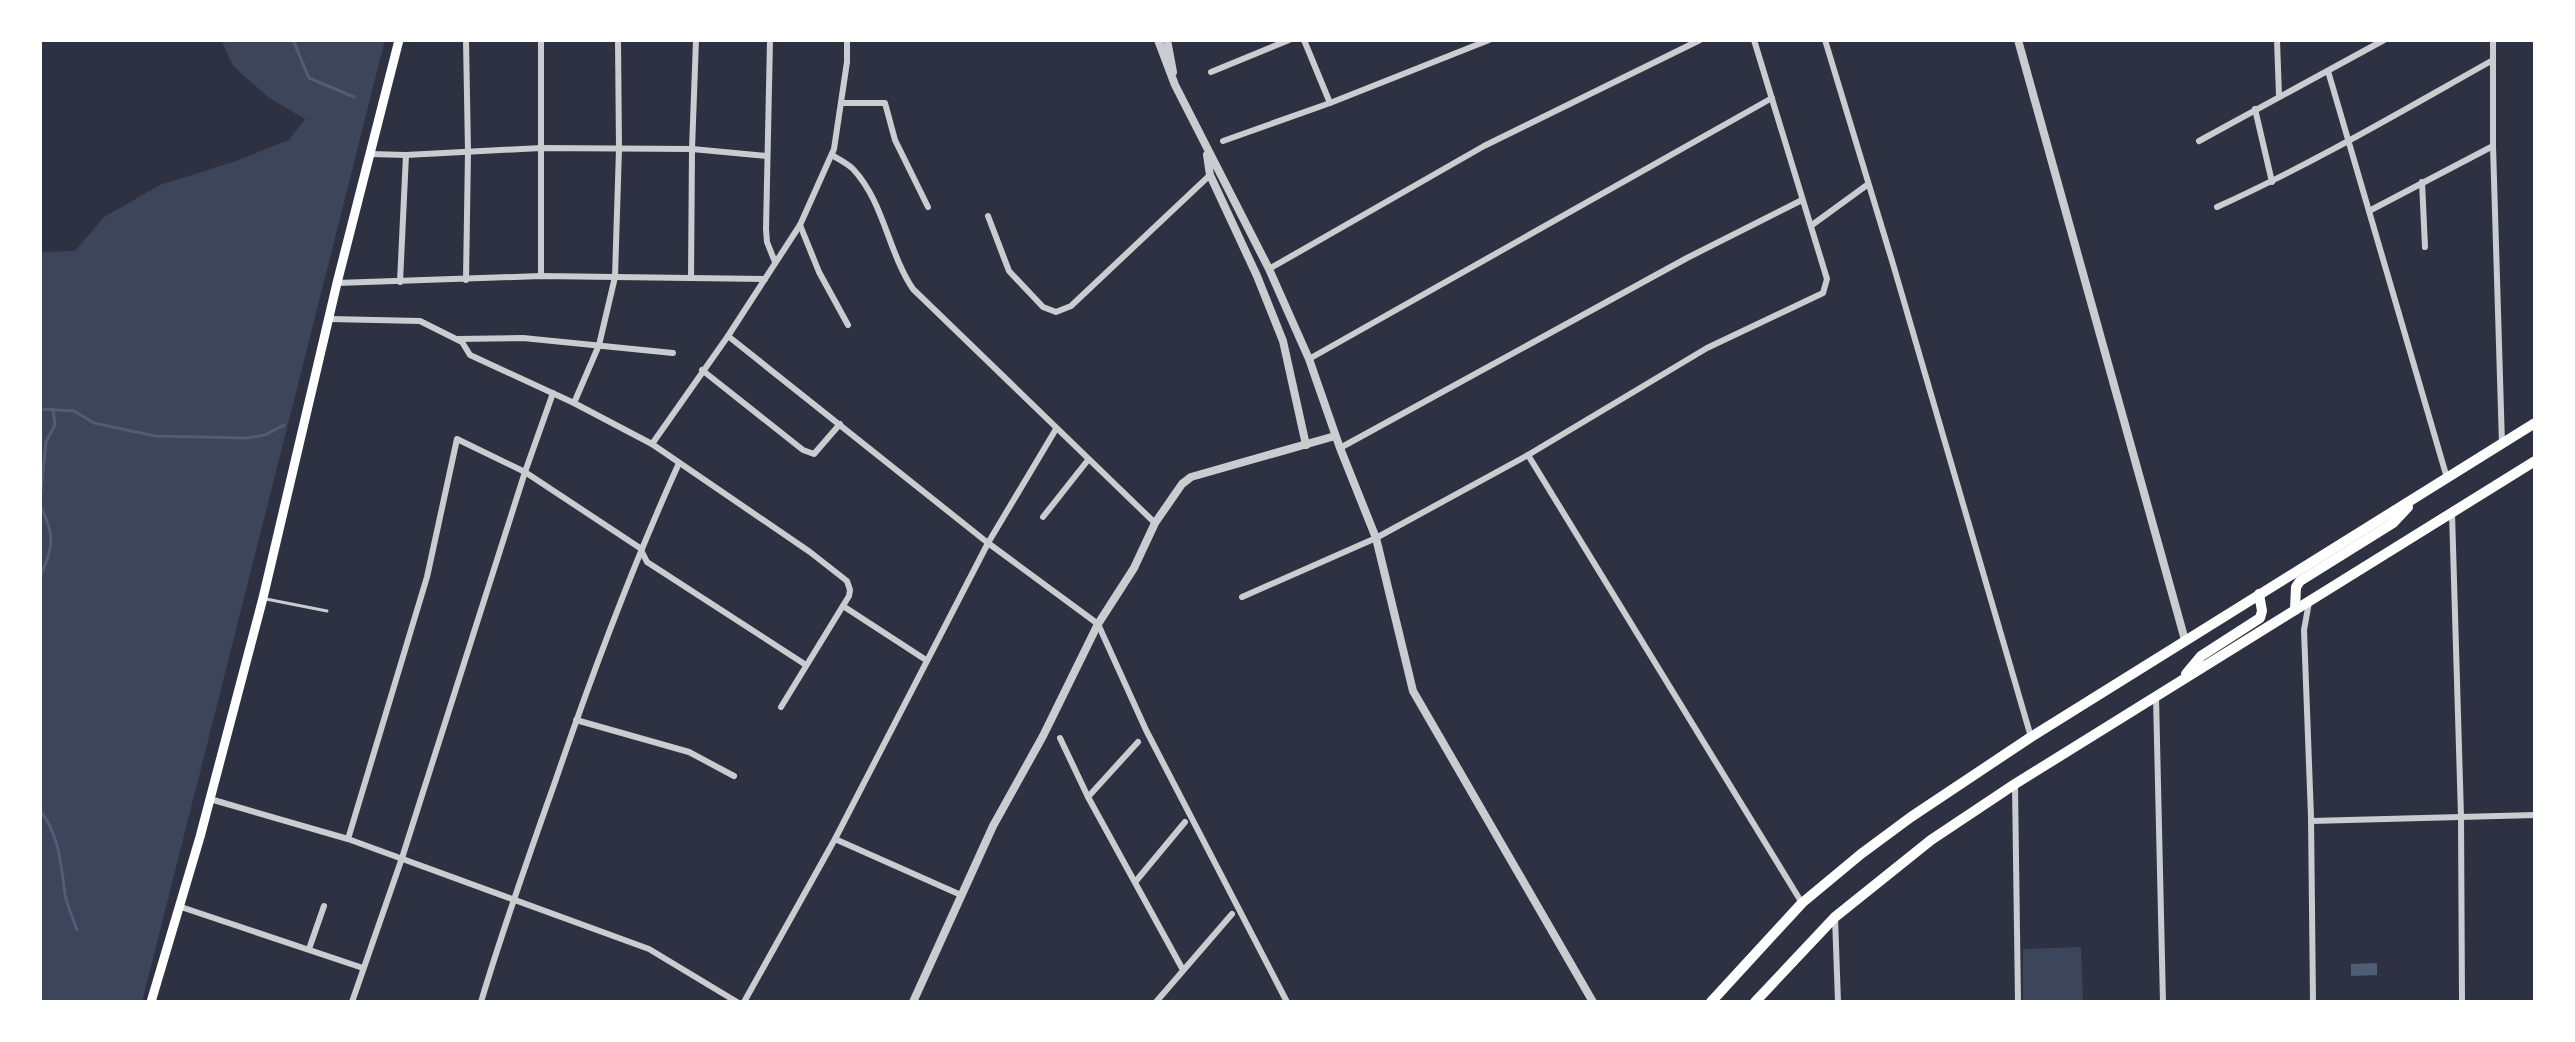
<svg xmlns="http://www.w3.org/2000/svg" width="2575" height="1042" viewBox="0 0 2575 1042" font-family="'Zilla Slab',serif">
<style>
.green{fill:#3c4559}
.water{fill:#4f5d75}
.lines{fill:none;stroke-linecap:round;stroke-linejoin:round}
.stream{stroke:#4f5d75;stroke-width:3}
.service{stroke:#caccd0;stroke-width:3}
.minor{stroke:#caccd0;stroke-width:6}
.tertiary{stroke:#caccd0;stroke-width:8}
.secondary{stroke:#fff;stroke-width:9}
.trunk{stroke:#fff;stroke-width:10}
</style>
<rect width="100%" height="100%" fill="#2d3142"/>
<g class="green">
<path d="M 221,40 L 385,40 L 142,1002 L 40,1002 L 40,557 L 42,552 L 40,551 L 40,252 L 75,251 L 104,217 L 160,185 L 236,161 L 289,140 L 305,119 L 268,97 L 233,66 Z"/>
<path d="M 2081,947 L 2083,1002 L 2023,1002 L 2023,949 Z"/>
</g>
<path class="water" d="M 2377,963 L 2377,975 L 2351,976 L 2351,964 Z"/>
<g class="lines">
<g class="stream">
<path d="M 293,40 L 309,78 L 354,97"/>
<path d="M 40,409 L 74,411 L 94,423 L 155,436 L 247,438 L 265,435 L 284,425"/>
<path d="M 40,502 L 46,442 L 55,425 L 53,409"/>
<path d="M 40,505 C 55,535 54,547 40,577"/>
<path d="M 40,810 C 59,835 61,863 65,894 C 67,906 73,918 77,930"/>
</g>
<path class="service" d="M 266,599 L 327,611"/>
<g class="minor">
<path d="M 466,40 L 468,152 L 466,280"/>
<path d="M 541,40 L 541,276"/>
<path d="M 770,40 L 766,229 L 767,242 L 775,262"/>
<path d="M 1304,40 L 1330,103"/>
<path d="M 1825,40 L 1893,264 L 2031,737"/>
<path d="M 2277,40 L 2279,96"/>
<path d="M 2493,40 L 2493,146 L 2502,444"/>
<path d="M 2328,71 L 2447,478"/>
<path d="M 1211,72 L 1289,40"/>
<path d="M 841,103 L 885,103 L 895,140 L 928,207"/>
<path d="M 2255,109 L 2272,182"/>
<path d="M 1223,141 L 1330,103 L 1489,40"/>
<path d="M 2199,141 L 2384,40"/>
<path d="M 370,154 L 406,155 L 541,148 L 692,149 L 767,156"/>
<path d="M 832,155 C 838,159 847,163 853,169 C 884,202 888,252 913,289 L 1155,523"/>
<path d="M 2422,182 L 2425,247"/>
<path d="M 2217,207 C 2312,164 2402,111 2493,60"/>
<path d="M 2369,211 L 2493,146"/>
<path d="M 988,216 L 1009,271 L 1043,307 L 1056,312 L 1071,306 L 1210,175"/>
<path d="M 800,225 L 819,272 L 848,325"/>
<path d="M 1812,225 L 1867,185"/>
<path d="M 1269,269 L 1484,146 L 1700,40"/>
<path d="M 691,278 L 692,149 L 696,40"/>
<path d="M 400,282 L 406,155"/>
<path d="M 337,283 L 541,276 L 765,279"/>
<path d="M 330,319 L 420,321 L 462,342 L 470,355 L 574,403 L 652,444 L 810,552 L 847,581 L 850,590 L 849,596 L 781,707"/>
<path d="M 728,336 L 988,543 L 1098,624 L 1146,730 L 1287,1002"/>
<path d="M 457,339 L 523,338 L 673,353"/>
<path d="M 1309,359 L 1772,98"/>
<path d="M 702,370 L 803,450 L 814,454 L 840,424"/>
<path d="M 574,403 L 599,345 L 615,277 L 619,149 L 618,40"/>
<path d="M 652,444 L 728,336 L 800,225 L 834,149 L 847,62 L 847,40"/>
<path d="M 1340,448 L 1687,258 L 1802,200"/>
<path d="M 1528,455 L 1802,903"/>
<path d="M 2452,513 L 2461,816 L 2462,1002"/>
<path d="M 1043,517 L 1088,460"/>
<path d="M 1242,597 L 1376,538 L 1528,455 L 1707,348 L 1823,293 L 1827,279 L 1754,40"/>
<path d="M 2309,602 L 2304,630 L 2311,817 L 2313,1002"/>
<path d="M 843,606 L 926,660"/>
<path d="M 2156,697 L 2163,1002"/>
<path d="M 576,720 L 689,752 L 734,776"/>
<path d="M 1060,738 L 1088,797 L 1183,970"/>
<path d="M 2015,786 L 2018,1002"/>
<path d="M 1088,797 L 1138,742"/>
<path d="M 210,799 L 348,839 L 649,949 L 737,1002"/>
<path d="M 2311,821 L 2535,815"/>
<path d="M 348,839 L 427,577 L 457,439 L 525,472 L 640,548 L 647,562 L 806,665"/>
<path d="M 835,839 L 961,895"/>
<path d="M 1136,881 L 1185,822"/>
<path d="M 181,907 L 363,968"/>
<path d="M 1835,917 L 1838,1002"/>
<path d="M 309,949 L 324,906"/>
<path d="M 352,1002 L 402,858 L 525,472 L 553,393"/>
<path d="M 481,1002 C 503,928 529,855 555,782 C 592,674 632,567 679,463"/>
<path d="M 744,1002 L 835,839 L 988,543 L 1056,429"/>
<path d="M 1156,1002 L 1232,914"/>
</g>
<g class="tertiary">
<path d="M 1158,40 L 1175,85 L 1269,269 L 1309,359 L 1340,448 L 1376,538 L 1413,691 L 1593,1002"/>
<path d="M 1167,40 L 1173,72"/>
<path d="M 2018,40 L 2185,640"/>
<path d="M 1207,155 L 1210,175 L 1257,276 L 1283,341 L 1306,445"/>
<path d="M 913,1002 L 993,826 L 1043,736 L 1098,624 L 1134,568 L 1155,523 L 1182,484 L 1191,477 L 1335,436"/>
</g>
<path class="secondary" d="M 151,1002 L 200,837 L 263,598 L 337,283 L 399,40"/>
<g class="trunk">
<path d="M 2295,610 L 2296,587 L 2300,581 L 2393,523 L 2408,507"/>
<path d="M 2186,674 L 2201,656 L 2260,618 L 2262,611 L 2259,594"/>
<path d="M 1711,1002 L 1802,903 L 1861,854 L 1911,817 L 2031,737 L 2535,423"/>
<path d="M 1755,1002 L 1835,917 L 1931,840 L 2015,784 L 2535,461"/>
</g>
</g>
<rect width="2575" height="1042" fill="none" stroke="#ffffff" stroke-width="84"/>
</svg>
